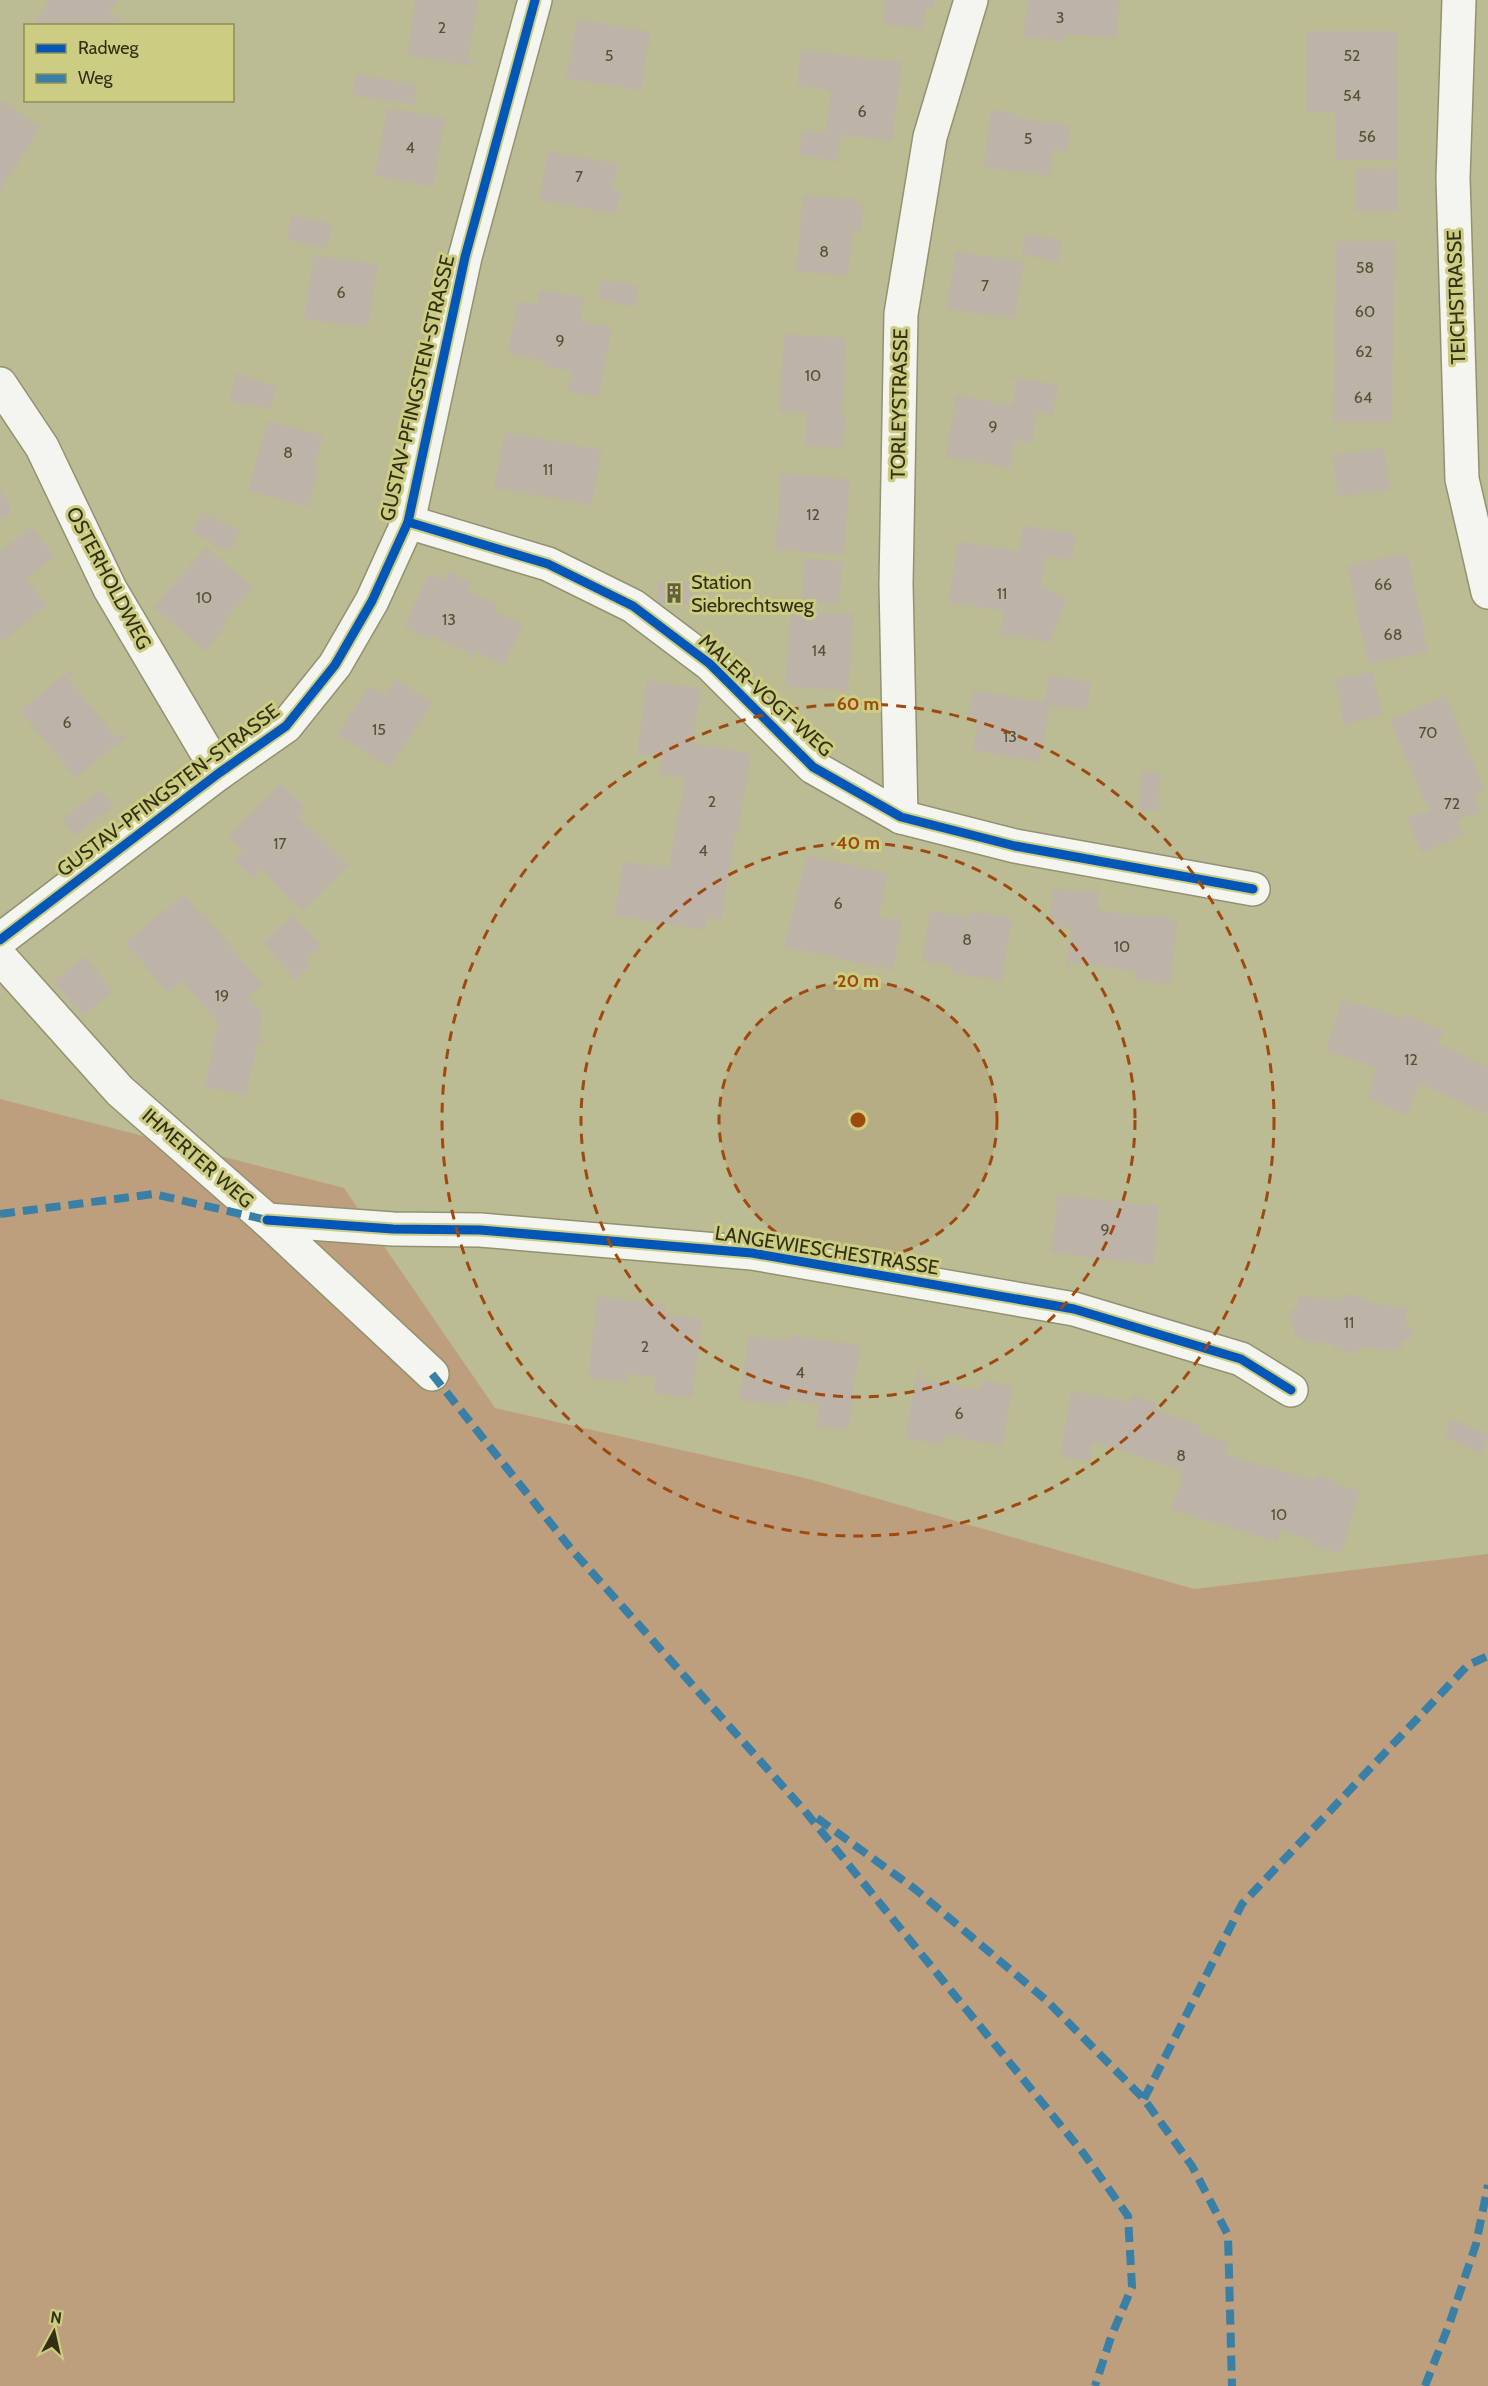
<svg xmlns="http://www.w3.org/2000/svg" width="1488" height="2386" viewBox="0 0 1488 2386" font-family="Cabin,sans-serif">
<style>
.forest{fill:#be9f7d}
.building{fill:#beb3a7}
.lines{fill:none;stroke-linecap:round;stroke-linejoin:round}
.minor-casing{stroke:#929272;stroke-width:36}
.minor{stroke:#f5f5ef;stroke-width:33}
.quiet{stroke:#3a7fa6;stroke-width:8;stroke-dasharray:15 8;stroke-linecap:butt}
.cycleway-casing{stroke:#cccc83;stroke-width:13}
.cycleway{stroke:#0057b8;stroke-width:9}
.ring{fill:none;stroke:#9f490e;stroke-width:3;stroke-dasharray:10 8}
.labels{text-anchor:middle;stroke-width:6;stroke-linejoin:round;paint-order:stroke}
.number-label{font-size:16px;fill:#545137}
.street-label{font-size:20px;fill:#313012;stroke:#cccc83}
.poi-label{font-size:20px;fill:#313012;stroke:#cccc83;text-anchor:start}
.centre{fill:#9f490e;stroke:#cccc83;stroke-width:3}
.ring-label{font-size:18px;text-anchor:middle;font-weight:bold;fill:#9f490e;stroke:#cccc83;stroke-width:6;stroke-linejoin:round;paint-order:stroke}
</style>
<rect width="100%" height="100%" fill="#bbbb94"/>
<path class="forest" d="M 0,1099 L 344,1188 L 495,1408 L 805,1478 L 1194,1589 L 1488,1554 L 1488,2386 L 0,2386 Z"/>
<g class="building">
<path d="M 49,0 L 117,0 L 109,12 L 129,26 L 32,26 Z"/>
<path d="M 415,0 L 478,0 L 468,60 L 475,61 L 473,66 L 407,55 Z"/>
<path d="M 879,0 L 935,0 L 934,8 L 926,8 L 923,29 L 883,24 L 886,2 Z"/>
<path d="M 1028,0 L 1120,0 L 1116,38 L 1065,34 L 1064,41 L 1023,37 Z"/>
<path d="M 577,19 L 651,32 L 641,91 L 566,78 Z"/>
<path d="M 1306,31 L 1397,31 L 1398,160 L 1336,160 L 1335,112 L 1306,112 Z"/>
<path d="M 801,50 L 902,62 L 892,141 L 841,135 L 838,162 L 799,154 L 802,130 L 825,133 L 831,90 L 797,86 Z"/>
<path d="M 356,74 L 417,85 L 414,105 L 352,95 Z"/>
<path d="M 0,100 L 41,127 L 0,190 Z"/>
<path d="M 387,108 L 445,118 L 433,187 L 375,176 Z"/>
<path d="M 991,110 L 1015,113 L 1014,117 L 1071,126 L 1067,152 L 1053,150 L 1050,176 L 983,167 Z"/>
<path d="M 548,151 L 618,164 L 613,189 L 621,191 L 616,214 L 539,200 Z"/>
<path d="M 1356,168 L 1398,169 L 1398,211 L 1355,211 Z"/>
<path d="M 803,195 L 856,199 L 856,204 L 864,205 L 861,232 L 853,231 L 848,276 L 796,271 Z"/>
<path d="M 291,215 L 332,224 L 328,249 L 287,240 Z"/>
<path d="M 1025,234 L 1062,240 L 1058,262 L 1022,254 Z"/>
<path d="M 1336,241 L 1395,241 L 1392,423 L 1333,423 Z"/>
<path d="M 955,251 L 1024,262 L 1015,319 L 947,309 Z"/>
<path d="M 314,255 L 378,264 L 368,328 L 304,319 Z"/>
<path d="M 602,279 L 639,286 L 635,307 L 598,299 Z"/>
<path d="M 539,290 L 585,297 L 580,321 L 612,326 L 599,397 L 567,391 L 571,371 L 543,366 L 544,361 L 508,354 L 517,301 L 537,304 Z"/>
<path d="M 784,334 L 846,338 L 842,415 L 846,415 L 843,448 L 805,446 L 807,414 L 779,412 Z"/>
<path d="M 236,373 L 276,387 L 271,409 L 229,401 Z"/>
<path d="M 1010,376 L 1058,385 L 1053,415 L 1037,412 L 1032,443 L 1015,440 L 1010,468 L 946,457 L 956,395 L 1012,405 L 1017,380 L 1010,379 Z"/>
<path d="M 267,421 L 323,435 L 314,469 L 318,469 L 309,507 L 248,491 Z"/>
<path d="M 505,432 L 602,450 L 592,505 L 494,488 Z"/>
<path d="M 1384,448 L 1390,490 L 1338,497 L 1332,455 Z"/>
<path d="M 781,473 L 850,479 L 844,555 L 775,550 Z"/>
<path d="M 0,490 L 11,504 L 10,513 L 0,521 Z"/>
<path d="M 203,512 L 240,531 L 230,552 L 192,532 Z"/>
<path d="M 1023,525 L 1076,534 L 1072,560 L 1046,556 L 1041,586 L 1067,599 L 1050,642 L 1000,634 L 1004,611 L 948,602 L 958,541 L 1019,551 Z"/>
<path d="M 32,527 L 55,557 L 26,579 L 47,606 L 0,643 L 0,552 Z"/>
<path d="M 206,547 L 253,588 L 224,622 L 227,625 L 205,651 L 154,607 Z"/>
<path d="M 1408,553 L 1428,652 L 1368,664 L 1347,565 Z"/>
<path d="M 804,558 L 843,562 L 839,605 L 802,602 Z"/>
<path d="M 448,571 L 472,583 L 468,591 L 498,605 L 495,611 L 523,624 L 504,665 L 476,652 L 473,659 L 470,658 L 472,654 L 432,636 L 430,639 L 404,627 L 429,573 L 444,580 Z"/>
<path d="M 658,581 L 692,582 L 691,605 L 657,603 Z"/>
<path d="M 791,610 L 854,614 L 848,691 L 785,686 Z"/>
<path d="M 70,670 L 73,674 L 68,678 L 117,738 L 122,734 L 125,738 L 75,778 L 20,711 Z"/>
<path d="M 1373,672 L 1382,715 L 1344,725 L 1335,679 Z"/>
<path d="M 1049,675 L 1091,682 L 1086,711 L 1050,705 L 1040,762 L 973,750 L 978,722 L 967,720 L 973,690 L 1045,702 Z"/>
<path d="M 396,679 L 433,703 L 388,770 L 388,766 L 337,734 L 369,686 L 385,696 Z"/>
<path d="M 647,680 L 701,689 L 693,743 L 751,753 L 738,833 L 736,833 L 721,920 L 707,918 L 705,930 L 614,916 L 623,862 L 669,867 L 685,778 L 659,775 L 662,757 L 637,753 Z"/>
<path d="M 1446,696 L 1485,790 L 1474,794 L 1481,811 L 1458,820 L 1464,835 L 1422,853 L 1407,818 L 1429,811 L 1390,720 Z"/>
<path d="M 1141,772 L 1161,774 L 1158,811 L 1139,809 Z"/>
<path d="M 281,783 L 307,809 L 299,817 L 349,865 L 303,911 L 293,901 L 292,902 L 262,870 L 253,879 L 234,860 L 243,850 L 228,836 Z"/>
<path d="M 101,790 L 114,806 L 75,836 L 62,819 Z"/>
<path d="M 807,855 L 888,873 L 879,917 L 902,921 L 893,970 L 784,947 Z"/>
<path d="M 1053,888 L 1099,892 L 1097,910 L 1149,917 L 1150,915 L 1169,916 L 1168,920 L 1178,921 L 1170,985 L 1135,980 L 1135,971 L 1069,962 L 1068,972 L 1066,971 L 1071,928 L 1049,926 Z"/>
<path d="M 184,894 L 202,915 L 204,914 L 263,985 L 248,997 L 263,1014 L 259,1034 L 266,1043 L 263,1046 L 258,1040 L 246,1095 L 205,1087 L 218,1023 L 182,981 L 168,993 L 125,943 Z"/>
<path d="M 930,911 L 970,917 L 971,911 L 1012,918 L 1002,981 L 951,973 L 952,966 L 922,961 Z"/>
<path d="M 293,915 L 322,945 L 306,960 L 311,966 L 295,980 L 263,943 Z"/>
<path d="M 84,956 L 113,991 L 84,1015 L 53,982 Z"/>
<path d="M 1342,999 L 1404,1019 L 1407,1014 L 1444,1032 L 1438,1044 L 1488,1067 L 1488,1115 L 1421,1083 L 1406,1115 L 1368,1097 L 1376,1067 L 1326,1051 Z"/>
<path d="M 1058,1195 L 1159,1206 L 1153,1265 L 1051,1253 Z"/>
<path d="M 1342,1294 L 1366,1298 L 1366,1302 L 1407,1308 L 1405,1320 L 1415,1332 L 1402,1342 L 1401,1350 L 1394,1349 L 1394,1352 L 1359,1347 L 1359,1353 L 1334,1350 L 1335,1345 L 1300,1340 L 1301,1337 L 1294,1336 L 1295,1327 L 1291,1325 L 1289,1319 L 1290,1313 L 1294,1308 L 1298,1307 L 1299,1295 L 1341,1300 Z"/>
<path d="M 597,1296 L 666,1304 L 665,1314 L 702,1319 L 693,1398 L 653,1393 L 656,1377 L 628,1374 L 627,1382 L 588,1378 Z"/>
<path d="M 749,1335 L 790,1341 L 792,1335 L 860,1345 L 848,1430 L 816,1426 L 819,1404 L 787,1399 L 785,1406 L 739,1400 Z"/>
<path d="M 918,1369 L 921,1369 L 919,1379 L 981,1390 L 983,1380 L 1013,1386 L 1002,1446 L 944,1435 L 942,1445 L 905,1438 Z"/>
<path d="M 1071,1391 L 1130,1402 L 1132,1395 L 1157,1403 L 1155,1410 L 1201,1426 L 1199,1432 L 1229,1442 L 1225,1455 L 1316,1480 L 1318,1475 L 1335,1480 L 1334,1484 L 1360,1491 L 1341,1554 L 1313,1546 L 1315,1541 L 1281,1530 L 1277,1542 L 1170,1509 L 1183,1478 L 1180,1476 L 1182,1471 L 1113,1447 L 1092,1443 L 1089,1462 L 1060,1456 Z"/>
<path d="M 1451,1419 L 1488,1435 L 1482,1454 L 1444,1437 Z"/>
</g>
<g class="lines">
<g class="minor-casing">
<g id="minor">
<path d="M 1459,0 L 1453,178 L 1462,479 L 1488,592"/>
<path d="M 0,384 L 42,447 L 110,589 L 219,773"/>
<path d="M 408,522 L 548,564 L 633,606 L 710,664 L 813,767 L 901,817 L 1015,846 L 1253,889"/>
<path d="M 901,817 L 896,584 L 901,314 L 930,137 L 971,0"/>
<path d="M 0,940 L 219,773 L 286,726 L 335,665 L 372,601 L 408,522 L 465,257 L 535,0"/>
<path d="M 0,957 L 120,1091 L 267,1220 L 432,1374"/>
<path d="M 267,1220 L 393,1229 L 480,1230 L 752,1253 L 1074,1309 L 1241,1359 L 1291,1390"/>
</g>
</g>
<use href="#minor" class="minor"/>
<g class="quiet">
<path d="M 0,1214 L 154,1194 L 267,1220"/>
<path d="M 432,1374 L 572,1550 L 804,1810 L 1084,2154 L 1128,2216 L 1132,2287 L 1111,2337 L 1095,2386"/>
<path d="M 817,1818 L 915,1889 L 1046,2000 L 1144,2099 L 1192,2166 L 1228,2235 L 1232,2386"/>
<path d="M 1144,2099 L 1242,1904 L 1468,1665 L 1488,1656"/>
<path d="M 1425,2386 L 1450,2322 L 1476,2244 L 1488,2185"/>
</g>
<g class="cycleway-casing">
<g id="cycleway">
<path d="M 408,522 L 548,564 L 633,606 L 710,664 L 813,767 L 901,817 L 1015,846 L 1253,889"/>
<path d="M 0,940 L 219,773 L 286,726 L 335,665 L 372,601 L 408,522 L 465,257 L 535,0"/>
<path d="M 267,1220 L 393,1229 L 480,1230 L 752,1253 L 1074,1309 L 1241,1359 L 1291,1390"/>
</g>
</g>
<use href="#cycleway" class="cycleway"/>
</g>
<circle cx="858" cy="1120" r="139" fill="#9f490e" fill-opacity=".12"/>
<g class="ring">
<circle cx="858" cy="1120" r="139"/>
<circle cx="858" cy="1120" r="277"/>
<circle cx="858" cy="1120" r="416"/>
</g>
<defs>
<g id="building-bare" transform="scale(1.62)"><path d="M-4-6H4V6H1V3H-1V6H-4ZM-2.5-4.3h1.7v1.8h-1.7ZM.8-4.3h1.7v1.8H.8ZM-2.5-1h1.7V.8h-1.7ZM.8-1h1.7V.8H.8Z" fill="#616140" stroke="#cccc83" stroke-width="2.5" paint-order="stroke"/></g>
</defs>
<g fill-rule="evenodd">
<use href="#building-bare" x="674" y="593"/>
</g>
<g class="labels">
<g class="number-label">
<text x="1060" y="23">3</text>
<text x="442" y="33">2</text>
<text x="609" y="61">5</text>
<text x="1352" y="61">52</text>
<text x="1352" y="101">54</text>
<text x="862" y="117">6</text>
<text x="1367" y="142">56</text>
<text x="1028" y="144">5</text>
<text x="410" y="153">4</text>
<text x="579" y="182">7</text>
<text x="824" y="257">8</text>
<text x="1365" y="273">58</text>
<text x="985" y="291">7</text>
<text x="341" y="298">6</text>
<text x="1365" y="317">60</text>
<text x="560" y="346">9</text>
<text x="1364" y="357">62</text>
<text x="813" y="381">10</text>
<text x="1363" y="403">64</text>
<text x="993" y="432">9</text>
<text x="288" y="458">8</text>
<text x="548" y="475">11</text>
<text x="813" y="520">12</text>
<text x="1383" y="590">66</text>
<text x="1002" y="599">11</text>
<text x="204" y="603">10</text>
<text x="449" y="625">13</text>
<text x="1393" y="640">68</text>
<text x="819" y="656">14</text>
<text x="67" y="728">6</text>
<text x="379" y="735">15</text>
<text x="1428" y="738">70</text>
<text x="1010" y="742">13</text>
<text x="712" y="807">2</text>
<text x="1452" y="809">72</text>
<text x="280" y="849">17</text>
<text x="703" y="856">4</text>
<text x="838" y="909">6</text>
<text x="967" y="945">8</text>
<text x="1122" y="952">10</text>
<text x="222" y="1001">19</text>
<text x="1411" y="1065">12</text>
<text x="1105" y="1235">9</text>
<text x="1349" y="1328">11</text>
<text x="645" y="1352">2</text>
<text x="800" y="1378">4</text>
<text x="959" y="1419">6</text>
<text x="1181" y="1461">8</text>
<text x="1279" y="1520">10</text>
</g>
<g class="street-label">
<text transform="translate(1456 297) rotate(-92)" y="7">TEICHSTRASSE</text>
<text transform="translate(417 388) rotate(-77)" y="7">GUSTAV-PFINGSTEN-STRASSE</text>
<text transform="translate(899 404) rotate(-89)" y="7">TORLEYSTRASSE</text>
<text transform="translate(109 578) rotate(62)" y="7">OSTERHOLDWEG</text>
<text transform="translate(766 695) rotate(42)" y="7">MALER-VOGT-WEG</text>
<text transform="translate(168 790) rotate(-37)" y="7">GUSTAV-PFINGSTEN-STRASSE</text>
<text transform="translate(198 1158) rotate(41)" y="7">IHMERTER WEG</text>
<text transform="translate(827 1250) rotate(9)" y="7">LANGEWIESCHESTRASSE</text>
</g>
<g class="poi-label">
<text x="691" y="589">Station<tspan x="691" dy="23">Siebrechtsweg</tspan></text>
</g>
</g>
<circle cx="858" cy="1120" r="9" class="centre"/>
<g class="ring-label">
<text x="858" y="710">60 m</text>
<text x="858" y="849">40 m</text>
<text x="858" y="987">20 m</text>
</g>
<rect x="24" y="24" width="210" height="78" fill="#cccc83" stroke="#8e8e56" stroke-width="1.5"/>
<rect x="36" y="44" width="30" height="9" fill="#0057b8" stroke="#8e8e56" stroke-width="1.5"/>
<text x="78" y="54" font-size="18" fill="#313012">Radweg</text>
<rect x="36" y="74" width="30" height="9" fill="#3a7fa6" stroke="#8e8e56" stroke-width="1.5"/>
<text x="78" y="84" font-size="18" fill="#313012">Weg</text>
<g transform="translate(54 2332) rotate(8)" stroke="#cccc83" stroke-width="4.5" paint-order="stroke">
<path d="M0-4.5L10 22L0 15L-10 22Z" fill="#313012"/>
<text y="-9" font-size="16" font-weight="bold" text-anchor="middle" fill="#313012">N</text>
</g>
</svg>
